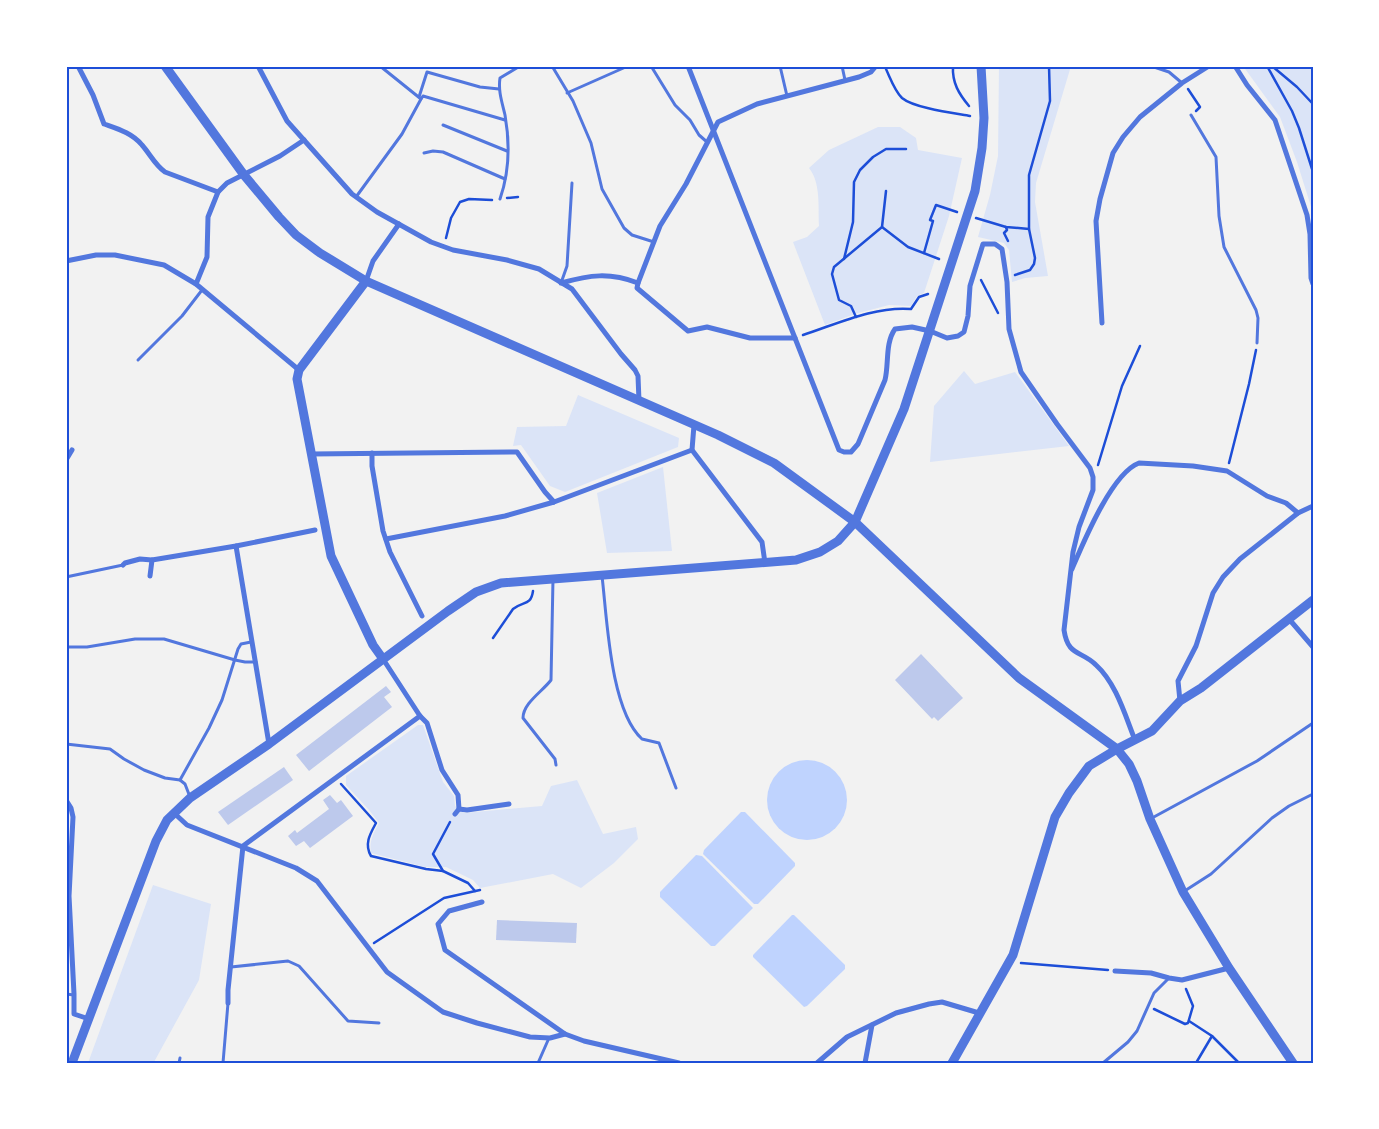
<svg xmlns="http://www.w3.org/2000/svg" width="1379" height="1129" viewBox="0 0 1379 1129" font-family="'Fira Sans',sans-serif">
<style>
.green{fill:#dbe4f7}
.water{fill:#bfd3fe}
.building{fill:#bdc9ec}
.lines{fill:none;stroke-linecap:round;stroke-linejoin:round}
.path{stroke:#1d4ed8;stroke-width:2.5}
.service{stroke:#5277de;stroke-width:3}
.minor{stroke:#5277de;stroke-width:5}
.tertiary{stroke:#5277de;stroke-width:9}
.neatline{fill:none;stroke:#1d4ed8;stroke-width:2}
</style>
<rect width="100%" height="100%" fill="#f2f2f2"/>
<g class="green">
<path d="M 999,66 L 1071,66 L 1036,183 L 1035,202 L 1048,276 L 1025,278 L 1012,282 L 1009,250 L 1004,243 L 978,237 L 990,195 L 998,156 Z"/>
<path d="M 1243,66 L 1311,66 L 1313,69 L 1313,213 L 1297,162 L 1280,117 Z"/>
<path d="M 878,127 L 900,127 L 916,138 L 918,150 L 962,158 L 949,216 L 924,293 L 917,296 L 911,306 L 889,305 L 855,314 L 825,325 L 793,242 L 807,237 L 819,226 C 818,207 821,183 809,168 L 829,150 Z"/>
<path d="M 964,371 L 975,384 L 1015,372 L 1069,446 L 930,462 L 934,406 Z"/>
<path d="M 578,395 L 679,438 L 678,447 L 565,492 L 550,486 L 521,445 L 513,446 L 517,427 L 566,426 Z"/>
<path d="M 663,467 L 672,551 L 607,553 L 597,493 Z"/>
<path d="M 418,725 L 423,725 L 443,782 L 454,796 L 455,806 L 464,813 L 542,806 L 551,786 L 577,780 L 603,834 L 636,827 L 638,839 L 614,863 L 581,888 L 553,874 L 480,888 L 473,880 L 446,867 L 425,867 L 371,853 C 369,841 373,834 379,823 L 369,810 L 346,785 L 346,776 Z"/>
<path d="M 153,885 L 211,904 L 199,980 L 154,1062 L 156,1063 L 88,1063 Z"/>
</g>
<g class="water">
<circle cx="807" cy="800" r="40"/>
<path d="M 741,812 L 745,812 L 795,863 L 795,866 L 758,904 L 754,904 L 703,854 L 704,850 Z"/>
<path d="M 696,855 L 702,856 L 753,908 L 715,946 L 711,946 L 660,897 L 660,892 Z"/>
<path d="M 792,915 L 794,915 L 845,965 L 845,969 L 807,1006 L 804,1007 L 753,957 L 753,955 Z"/>
</g>
<g class="building">
<path d="M 921,654 L 963,698 L 938,721 L 934,717 L 932,719 L 895,680 Z"/>
<path d="M 386,686 L 391,692 L 384,697 L 392,707 L 309,771 L 296,755 Z"/>
<path d="M 284,767 L 293,780 L 228,825 L 218,812 Z"/>
<path d="M 330,795 L 337,803 L 341,800 L 353,816 L 310,848 L 304,841 L 296,846 L 288,836 L 295,830 L 297,833 L 329,809 L 323,800 Z"/>
<path d="M 497,920 L 577,923 L 576,943 L 496,940 Z"/>
</g>
<g class="lines">
<g class="path">
<path d="M 953,66 C 952,83 959,94 969,106"/>
<path d="M 1267,66 L 1292,111 L 1299,128 L 1313,172"/>
<path d="M 1272,66 L 1297,87 L 1313,104"/>
<path d="M 885,67 C 890,77 894,90 902,98 C 914,108 953,113 970,116"/>
<path d="M 1188,89 L 1200,107 L 1196,111"/>
<path d="M 507,198 L 518,197"/>
<path d="M 976,218 L 1006,227 L 1029,229"/>
<path d="M 882,227 L 908,247 L 939,259"/>
<path d="M 1006,227 L 1007,230 L 1004,233 L 1008,241"/>
<path d="M 446,238 L 451,218 L 460,202 L 469,199 L 492,200"/>
<path d="M 924,253 L 933,221 L 930,220 L 936,205 L 957,212"/>
<path d="M 844,259 L 853,222 L 854,182 L 860,170 L 873,157 L 886,149 L 906,149"/>
<path d="M 1015,275 L 1030,270 L 1034,264 L 1035,258 L 1029,229 L 1029,175 L 1050,101 L 1049,66"/>
<path d="M 981,280 L 998,313"/>
<path d="M 856,317 L 851,306 L 839,300 L 832,274 L 834,267 L 882,227 L 886,191"/>
<path d="M 803,335 C 837,324 874,306 911,309 L 919,297 L 928,294"/>
<path d="M 1229,463 L 1249,384 L 1256,350"/>
<path d="M 1098,465 L 1122,386 L 1140,346"/>
<path d="M 493,638 L 513,609 C 523,601 531,606 533,591"/>
<path d="M 341,784 L 376,823 C 370,834 364,844 371,856 L 426,869 L 443,871"/>
<path d="M 450,822 L 433,854 L 443,871 L 468,883 L 475,891"/>
<path d="M 374,943 L 444,898 L 480,890"/>
<path d="M 1021,963 L 1108,970"/>
<path d="M 1154,1009 L 1185,1024 L 1188,1023 L 1193,1006 L 1186,989"/>
<path d="M 1189,1021 L 1212,1036 L 1239,1063"/>
<path d="M 1196,1063 L 1212,1036"/>
</g>
<g class="service">
<path d="M 552,66 L 573,101 L 591,143 L 602,189 L 624,228 L 632,235 L 654,242"/>
<path d="M 651,66 L 675,105 L 690,120 L 699,135 L 707,142"/>
<path d="M 780,66 L 787,96"/>
<path d="M 842,66 L 845,80"/>
<path d="M 1151,66 L 1169,72 L 1182,83"/>
<path d="M 567,93 L 628,66"/>
<path d="M 419,97 L 427,72 L 480,87 L 499,89"/>
<path d="M 421,99 L 423,96 L 505,120"/>
<path d="M 1191,115 L 1216,157 L 1219,216 L 1224,247 L 1256,310 L 1258,318 L 1257,343"/>
<path d="M 443,125 L 507,151"/>
<path d="M 424,153 L 433,151 L 443,152 L 505,179"/>
<path d="M 356,197 L 402,134 L 421,99 L 380,66"/>
<path d="M 500,199 C 509,173 510,143 505,115 C 502,102 498,91 500,78 L 520,66"/>
<path d="M 561,283 L 567,266 L 572,183"/>
<path d="M 138,360 L 182,316 L 202,290"/>
<path d="M 602,576 C 607,617 610,710 642,739 L 659,743 L 676,788"/>
<path d="M 66,577 L 123,565"/>
<path d="M 553,579 L 551,680 C 543,691 523,703 523,718 L 555,759 L 556,765"/>
<path d="M 66,647 L 87,647 L 135,639 L 164,639 L 235,660 L 245,662 L 256,662"/>
<path d="M 66,744 L 110,749 L 124,759 L 144,770 L 165,778 L 180,780 L 185,784 L 190,797"/>
<path d="M 180,780 L 209,728 L 222,700 L 238,649 L 241,644 L 251,642"/>
<path d="M 1152,818 L 1257,761 L 1313,723"/>
<path d="M 1183,892 L 1211,874 L 1272,818 L 1289,806 L 1313,794"/>
<path d="M 231,967 L 288,961 L 299,966 L 348,1021 L 379,1023"/>
<path d="M 66,994 L 74,995"/>
<path d="M 179,1063 L 180,1058"/>
<path d="M 223,1063 L 228,1003"/>
<path d="M 538,1063 L 549,1038"/>
<path d="M 1103,1063 L 1128,1042 L 1137,1031 L 1154,993 L 1169,978"/>
</g>
<g class="minor">
<path d="M 78,66 L 93,95 L 104,124 C 118,129 132,133 142,145 C 150,154 155,165 165,172 L 218,192"/>
<path d="M 258,66 L 287,121 L 352,194 L 377,212 L 431,242 L 453,250 L 507,260 L 539,269 L 572,289 L 621,354 L 635,370 L 638,376 L 639,401"/>
<path d="M 688,66 L 839,450 L 844,452 L 851,452 L 858,444 L 885,380 C 889,364 885,343 895,329 L 912,327 L 930,331 L 947,338 L 958,336 L 964,332 L 968,316 L 970,286 L 983,244 L 995,244 L 1002,249 L 1007,282 L 1009,329 L 1021,372 L 1057,424 L 1090,468 L 1093,477 L 1093,490 L 1079,527 L 1073,552 L 1064,630 C 1068,657 1081,650 1096,665 C 1116,683 1125,715 1135,740"/>
<path d="M 1235,66 L 1247,85 L 1275,120 L 1307,215 L 1310,234 L 1311,278 L 1313,284"/>
<path d="M 66,261 L 96,255 L 115,255 L 164,265 L 196,284 L 299,370"/>
<path d="M 366,281 L 373,261 L 399,224"/>
<path d="M 561,283 C 590,275 609,272 638,283"/>
<path d="M 196,284 L 207,257 L 208,217 L 218,192 L 227,183 L 280,156 L 304,140"/>
<path d="M 1102,323 L 1096,221 L 1100,199 L 1113,153 L 1123,137 L 1140,117 L 1182,83 L 1209,66"/>
<path d="M 795,338 L 750,338 L 707,327 L 688,331 L 637,288 L 638,283 L 660,226 L 686,184 L 718,122 L 757,104 L 859,77 L 871,72 L 876,66"/>
<path d="M 694,425 L 692,450 L 762,542 L 765,563"/>
<path d="M 372,453 L 372,466 L 383,531 L 390,552 L 422,616"/>
<path d="M 311,454 L 517,452 L 545,492 L 554,502"/>
<path d="M 66,460 L 72,450"/>
<path d="M 386,539 L 505,516 L 554,502 L 692,450"/>
<path d="M 236,546 L 269,744"/>
<path d="M 123,565 L 125,563 L 140,559 L 152,560"/>
<path d="M 1072,569 C 1084,541 1112,473 1139,463 L 1193,466 L 1227,471 L 1267,496 L 1286,503 L 1298,513"/>
<path d="M 150,576 L 152,560 L 236,546 L 315,530"/>
<path d="M 1289,619 L 1313,647"/>
<path d="M 383,659 L 420,716 L 427,723 L 442,770 L 458,795 L 459,809 L 455,814"/>
<path d="M 1180,701 L 1178,681 L 1196,646 L 1213,593 L 1223,577 L 1240,559 L 1298,513 L 1313,506"/>
<path d="M 66,800 L 71,808 L 73,817 L 69,896 L 74,994 L 74,1014 L 89,1019"/>
<path d="M 459,809 L 467,810 L 509,804"/>
<path d="M 174,813 L 187,825 L 296,868 L 317,881 L 387,972 L 443,1012 L 477,1023 L 530,1037 L 550,1038 L 565,1034"/>
<path d="M 482,902 L 449,911 L 438,924 L 445,950 L 565,1034 L 584,1041 L 679,1063"/>
<path d="M 1115,971 L 1151,973 L 1169,978 L 1182,980 L 1229,968"/>
<path d="M 228,1003 L 228,990 L 243,846 L 420,716"/>
<path d="M 817,1063 L 847,1037 L 896,1013 L 929,1004 L 942,1002 L 979,1013"/>
<path d="M 865,1063 L 872,1025"/>
</g>
<g class="tertiary">
<path d="M 165,66 L 244,175 L 279,217 L 296,235 L 320,253 L 366,281 L 718,435 L 774,463 L 855,522 L 1019,678 L 1117,749 L 1129,764 L 1137,781 L 1150,819 L 1183,892 L 1229,968 L 1293,1063"/>
<path d="M 366,281 L 299,370 L 297,379 L 331,556 L 373,645 L 383,659"/>
<path d="M 72,1063 L 156,841 L 167,820 L 190,798 L 269,744 L 448,611 L 476,592 L 501,583 L 796,560 L 820,552 L 838,541 L 855,522 L 904,409 L 975,191 L 982,148 L 984,118 L 981,66"/>
<path d="M 952,1063 L 1013,955 L 1055,817 L 1069,793 L 1089,766 L 1117,749 L 1152,731 L 1180,701 L 1201,688 L 1313,600"/>
</g>
</g>
<rect width="1379" height="1129" fill="none" stroke="#ffffff" stroke-width="135"/>
<rect x="68" y="68" width="1244" height="994" class="neatline"/>
</svg>
